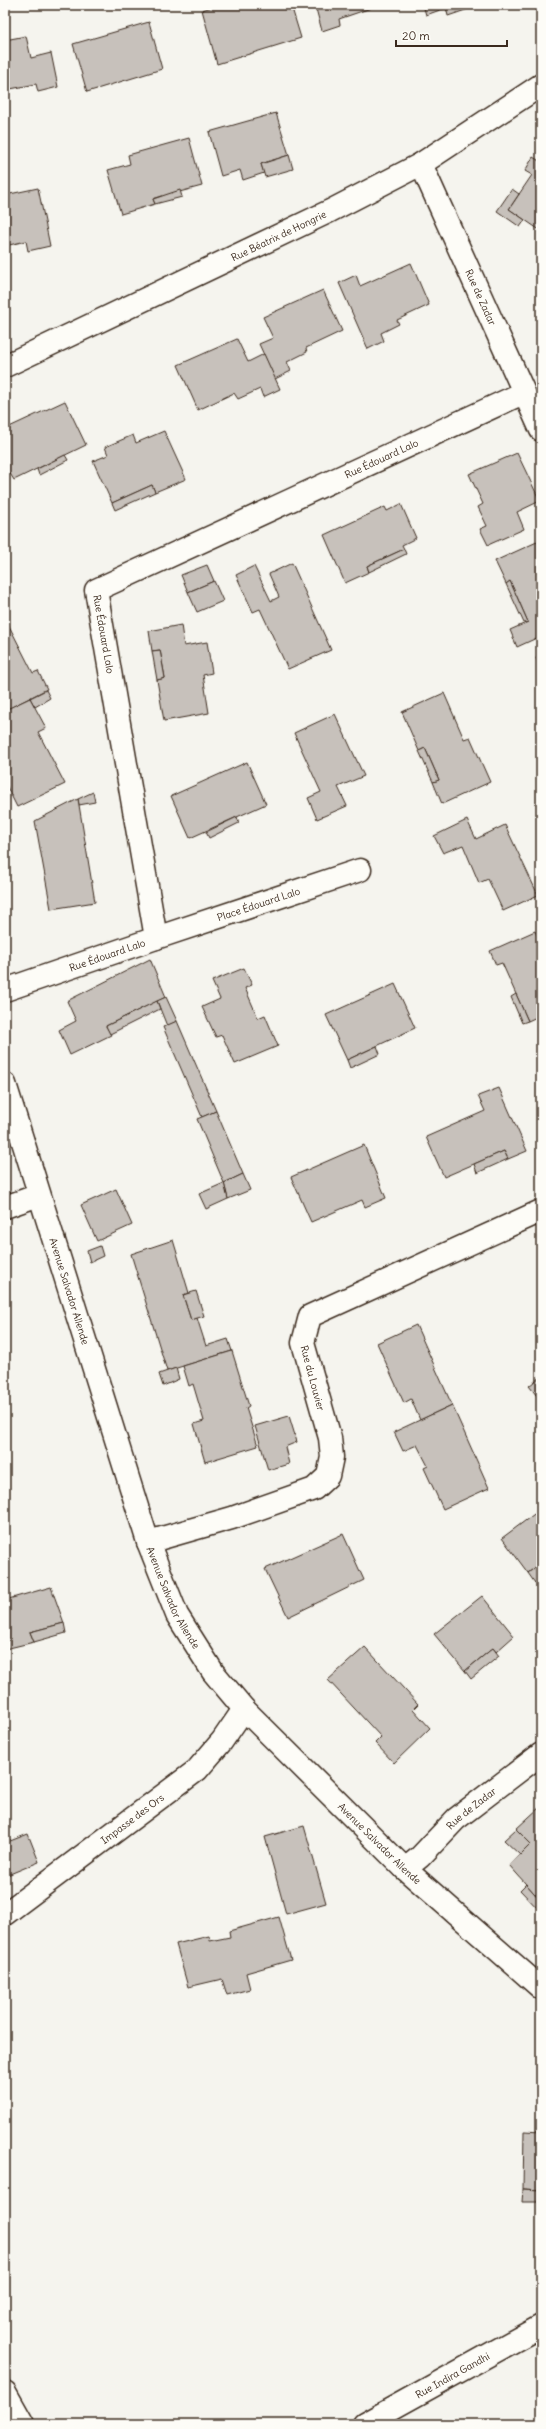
<svg xmlns="http://www.w3.org/2000/svg" width="546" height="2429" viewBox="0 0 546 2429" font-family="Delius,sans-serif">
<style>
.building{fill:#c7c1bb;stroke:#3b2a1e}
.lines{fill:none;stroke-linecap:round;stroke-linejoin:round}
.minor-casing{stroke:#3b2a1e;stroke-width:25}
.tertiary-casing{stroke:#3b2a1e;stroke-width:25}
.minor{stroke:#fdfcf7;stroke-width:22}
.tertiary{stroke:#fdfcf7;stroke-width:22}
.labels{text-anchor:middle;stroke-width:3;stroke-linejoin:round;paint-order:stroke}
.street-label{font-size:10px;fill:#3b2a1e;stroke:#fdfcf7}
</style>
<rect width="100%" height="100%" fill="#f5f4ee"/>
<filter id="ink" filterUnits="userSpaceOnUse"><feTurbulence type="fractalNoise" baseFrequency=".025" numOctaves="2"/><feDisplacementMap in="SourceGraphic" scale="8" xChannelSelector="R" yChannelSelector="G"/><feConvolveMatrix kernelMatrix="1 2 1 2 8 2 1 2 1" color-interpolation-filters="sRGB"/></filter>
<g filter="url(#ink)">
<g class="building">
<path d="M 219,5 L 291,5 L 301,38 L 217,64 L 202,10 Z"/>
<path d="M 315,5 L 371,5 L 371,8 L 339,19 L 340,25 L 322,31 Z"/>
<path d="M 423,5 L 454,5 L 426,15 Z"/>
<path d="M 454,5 L 480,5 L 448,16 L 446,7 Z"/>
<path d="M 149,22 L 162,69 L 87,92 L 73,44 Z"/>
<path d="M 26,36 L 31,58 L 51,53 L 58,87 L 38,92 L 36,84 L 5,90 L 5,40 Z"/>
<path d="M 276,113 L 289,155 L 261,164 L 264,173 L 243,180 L 240,170 L 221,176 L 209,132 Z"/>
<path d="M 189,138 L 202,186 L 153,199 L 155,204 L 121,214 L 108,170 L 130,164 L 128,155 Z"/>
<path d="M 289,155 L 293,169 L 265,177 L 261,164 Z"/>
<path d="M 533,157 L 541,162 L 541,231 L 509,209 L 532,175 L 525,171 Z"/>
<path d="M 38,188 L 50,246 L 28,251 L 26,241 L 5,246 L 5,195 Z"/>
<path d="M 512,189 L 519,194 L 509,209 L 525,220 L 520,227 L 497,211 Z"/>
<path d="M 180,190 L 182,197 L 155,204 L 153,199 Z"/>
<path d="M 411,263 L 429,305 L 397,320 L 399,324 L 381,333 L 384,341 L 368,349 L 339,283 L 356,275 L 360,286 Z"/>
<path d="M 323,290 L 342,331 L 306,348 L 307,352 L 287,362 L 291,371 L 275,379 L 259,344 L 273,338 L 263,317 Z"/>
<path d="M 237,339 L 248,362 L 264,354 L 280,389 L 263,397 L 260,389 L 238,399 L 234,393 L 198,410 L 178,365 Z"/>
<path d="M 65,401 L 86,445 L 14,480 L 9,472 L 5,474 L 5,429 Z"/>
<path d="M 164,431 L 186,479 L 155,492 L 152,485 L 112,503 L 93,461 L 108,455 L 105,447 L 133,435 L 136,443 Z"/>
<path d="M 517,453 L 540,501 L 517,512 L 524,529 L 488,545 L 480,529 L 487,526 L 478,507 L 483,504 L 469,474 Z"/>
<path d="M 65,455 L 68,460 L 39,475 L 37,469 Z"/>
<path d="M 152,485 L 155,492 L 115,510 L 112,503 Z"/>
<path d="M 401,504 L 416,538 L 402,545 L 404,549 L 367,566 L 369,572 L 345,583 L 324,535 L 385,507 L 387,511 Z"/>
<path d="M 539,541 L 541,636 L 517,647 L 510,630 L 528,622 L 510,581 L 506,584 L 495,561 Z"/>
<path d="M 404,549 L 406,554 L 369,572 L 367,566 Z"/>
<path d="M 292,563 L 331,650 L 288,669 L 260,609 L 253,612 L 236,575 L 254,566 L 271,601 L 279,597 L 269,574 Z"/>
<path d="M 207,565 L 214,581 L 188,592 L 181,575 Z"/>
<path d="M 214,581 L 223,601 L 197,612 L 188,592 Z"/>
<path d="M 510,581 L 528,622 L 524,623 L 506,584 Z"/>
<path d="M 5,618 L 33,673 L 38,671 L 47,689 L 6,710 Z"/>
<path d="M 181,625 L 184,646 L 207,642 L 212,673 L 203,675 L 209,713 L 164,721 L 157,680 L 165,678 L 160,650 L 152,651 L 149,631 Z"/>
<path d="M 160,650 L 165,678 L 157,680 L 152,651 Z"/>
<path d="M 541,656 L 541,668 L 536,658 Z"/>
<path d="M 46,690 L 50,698 L 35,707 L 30,698 Z"/>
<path d="M 444,693 L 464,739 L 470,737 L 490,782 L 442,804 L 433,782 L 439,780 L 425,748 L 419,751 L 402,712 Z"/>
<path d="M 30,698 L 46,728 L 38,732 L 65,784 L 17,807 L 5,783 L 5,710 Z"/>
<path d="M 335,714 L 364,776 L 338,787 L 347,806 L 317,819 L 308,798 L 321,792 L 294,733 Z"/>
<path d="M 425,748 L 439,780 L 433,782 L 419,751 Z"/>
<path d="M 247,762 L 266,804 L 190,838 L 171,796 Z"/>
<path d="M 93,792 L 95,802 L 79,805 L 78,799 Z"/>
<path d="M 78,799 L 95,902 L 51,909 L 35,821 Z"/>
<path d="M 237,817 L 239,823 L 209,838 L 206,832 Z"/>
<path d="M 467,820 L 476,839 L 505,825 L 538,895 L 503,911 L 488,879 L 479,883 L 463,845 L 443,853 L 434,836 Z"/>
<path d="M 535,931 L 541,943 L 541,1015 L 528,1021 L 502,963 L 496,965 L 490,951 Z"/>
<path d="M 150,959 L 166,997 L 106,1026 L 111,1035 L 70,1055 L 59,1030 L 76,1021 L 67,1001 Z"/>
<path d="M 244,968 L 252,985 L 245,988 L 258,1018 L 265,1015 L 278,1046 L 235,1064 L 222,1035 L 216,1037 L 202,1007 L 220,999 L 212,981 Z"/>
<path d="M 395,984 L 415,1028 L 347,1060 L 326,1015 Z"/>
<path d="M 516,994 L 528,1021 L 522,1023 L 511,997 Z"/>
<path d="M 166,997 L 177,1021 L 167,1026 L 157,1001 Z"/>
<path d="M 157,1001 L 160,1009 L 110,1034 L 106,1026 Z"/>
<path d="M 177,1021 L 216,1111 L 202,1117 L 163,1027 Z"/>
<path d="M 377,1046 L 380,1054 L 350,1068 L 347,1060 Z"/>
<path d="M 499,1088 L 527,1151 L 508,1159 L 504,1151 L 444,1177 L 426,1137 L 485,1111 L 478,1096 Z"/>
<path d="M 216,1111 L 243,1174 L 224,1183 L 197,1119 Z"/>
<path d="M 364,1145 L 386,1198 L 365,1207 L 362,1200 L 311,1222 L 291,1177 Z"/>
<path d="M 504,1151 L 508,1159 L 477,1173 L 474,1164 Z"/>
<path d="M 243,1174 L 250,1190 L 228,1199 L 224,1183 Z"/>
<path d="M 224,1183 L 228,1199 L 206,1209 L 199,1194 Z"/>
<path d="M 116,1189 L 132,1225 L 97,1241 L 81,1205 Z"/>
<path d="M 173,1240 L 189,1293 L 183,1295 L 191,1320 L 197,1318 L 206,1346 L 228,1339 L 232,1351 L 167,1371 L 131,1254 Z"/>
<path d="M 100,1246 L 103,1256 L 90,1262 L 87,1251 Z"/>
<path d="M 196,1291 L 204,1316 L 191,1320 L 183,1295 Z"/>
<path d="M 416,1325 L 452,1405 L 420,1420 L 411,1399 L 404,1403 L 377,1343 Z"/>
<path d="M 232,1351 L 249,1406 L 246,1408 L 258,1446 L 205,1462 L 194,1424 L 204,1421 L 193,1384 L 189,1386 L 183,1366 Z"/>
<path d="M 5,1364 L 9,1378 L 5,1379 Z"/>
<path d="M 176,1368 L 179,1379 L 163,1386 L 159,1374 Z"/>
<path d="M 541,1376 L 541,1401 L 529,1386 Z"/>
<path d="M 452,1405 L 489,1488 L 443,1509 L 424,1468 L 428,1466 L 417,1445 L 403,1451 L 394,1432 Z"/>
<path d="M 289,1416 L 297,1442 L 285,1447 L 289,1464 L 268,1470 L 255,1426 Z"/>
<path d="M 541,1509 L 541,1563 L 528,1573 L 502,1538 Z"/>
<path d="M 343,1534 L 364,1580 L 288,1617 L 265,1569 Z"/>
<path d="M 541,1563 L 541,1578 L 535,1583 L 528,1573 Z"/>
<path d="M 51,1587 L 64,1623 L 30,1632 L 34,1642 L 5,1649 L 5,1600 Z"/>
<path d="M 482,1596 L 514,1636 L 496,1652 L 493,1648 L 465,1671 L 434,1634 Z"/>
<path d="M 64,1623 L 66,1633 L 34,1642 L 30,1632 Z"/>
<path d="M 365,1647 L 418,1704 L 413,1709 L 430,1728 L 394,1763 L 375,1743 L 381,1737 L 328,1680 Z"/>
<path d="M 493,1648 L 499,1656 L 471,1679 L 465,1671 Z"/>
<path d="M 540,1807 L 541,1808 L 541,1901 L 509,1865 L 531,1844 L 516,1829 Z"/>
<path d="M 304,1826 L 326,1903 L 286,1914 L 265,1837 Z"/>
<path d="M 516,1829 L 531,1844 L 520,1855 L 504,1840 Z"/>
<path d="M 28,1834 L 39,1862 L 5,1876 L 5,1843 Z"/>
<path d="M 526,1884 L 541,1901 L 541,1912 L 520,1890 Z"/>
<path d="M 279,1917 L 291,1960 L 246,1973 L 250,1989 L 227,1995 L 222,1979 L 188,1987 L 176,1944 L 209,1936 L 210,1941 L 230,1937 L 229,1931 Z"/>
<path d="M 524,2131 L 541,2132 L 541,2190 L 523,2189 Z"/>
<path d="M 523,2189 L 541,2190 L 541,2202 L 522,2202 Z"/>
</g>
<g class="lines">
<g class="minor-casing">
<g id="minor">
<path id="s1" d="M 421,164 L 541,430"/>
<path id="s2" d="M 5,366 L 330,211 L 421,164 L 541,85"/>
<path id="s3" d="M 156,938 L 360,870"/>
<path id="s4" d="M 5,990 L 156,938 L 96,590 L 523,393"/>
<path d="M 5,1207 L 39,1195"/>
<path d="M 148,1542 L 232,1518 L 314,1489 L 328,1476 L 332,1457 L 330,1438 L 303,1343 L 310,1316 L 541,1211"/>
<path id="s5" d="M 405,1869 L 420,1857 L 456,1819 L 541,1754"/>
<path id="s6" d="M 5,1914 L 197,1770 L 222,1741 L 244,1709"/>
<path d="M 5,2392 L 23,2424"/>
<path id="s7" d="M 364,2424 L 541,2326"/>
</g>
</g>
<g class="tertiary-casing">
<g id="tertiary">
<path id="s8" d="M 5,1084 L 148,1542 L 177,1615 L 213,1672 L 244,1709 L 405,1869 L 541,1988"/>
</g>
</g>
<use href="#minor" class="minor"/>
<use href="#tertiary" class="tertiary"/>
</g>
</g>
<g class="labels">
<g class="street-label">
<text dy="4" stroke="none"><textPath href="#s2" startOffset="303">Rue Béatrix de Hongrie</textPath></text>
<text dy="4" stroke="none"><textPath href="#s1" startOffset="146">Rue de Zadar</textPath></text>
<text dy="4" stroke="none"><textPath href="#s4" startOffset="827">Rue Édouard Lalo</textPath></text>
<text transform="translate(104 634) rotate(80)" y="4">Rue Édouard Lalo</text>
<text dy="4" stroke="none"><textPath href="#s3" startOffset="108">Place Édouard Lalo</textPath></text>
<text dy="4" stroke="none"><textPath href="#s4" startOffset="108">Rue Édouard Lalo</textPath></text>
<text dy="4" stroke="none"><textPath href="#s8" startOffset="217">Avenue Salvador Allende</textPath></text>
<text transform="translate(313 1378) rotate(75)" y="4">Rue du Louvier</text>
<text dy="4" stroke="none"><textPath href="#s8" startOffset="541">Avenue Salvador Allende</textPath></text>
<text dy="4" stroke="none"><textPath href="#s5" startOffset="90">Rue de Zadar</textPath></text>
<text dy="4" stroke="none"><textPath href="#s6" startOffset="159">Impasse des Ors</textPath></text>
<text dy="4" stroke="none"><textPath href="#s8" startOffset="865">Avenue Salvador Allende</textPath></text>
<text dy="4" stroke="none"><textPath href="#s7" startOffset="101">Rue Indira Gandhi</textPath></text>
</g>
</g>
<rect width="546" height="2429" fill="none" stroke="#fdfcf7" stroke-width="20"/>
<rect x="10" y="10" width="526" height="2409" fill="none" stroke="#3b2a1e" stroke-width="1.5" filter="url(#ink)"/>
<path d="M396 40v6h111v-6" fill="none" stroke="#3b2a1e" stroke-width="2"/>
<text x="402" y="40" font-size="12" fill="#3b2a1e" stroke="#fdfcf7" stroke-width="3" paint-order="stroke">20 m</text>
</svg>
